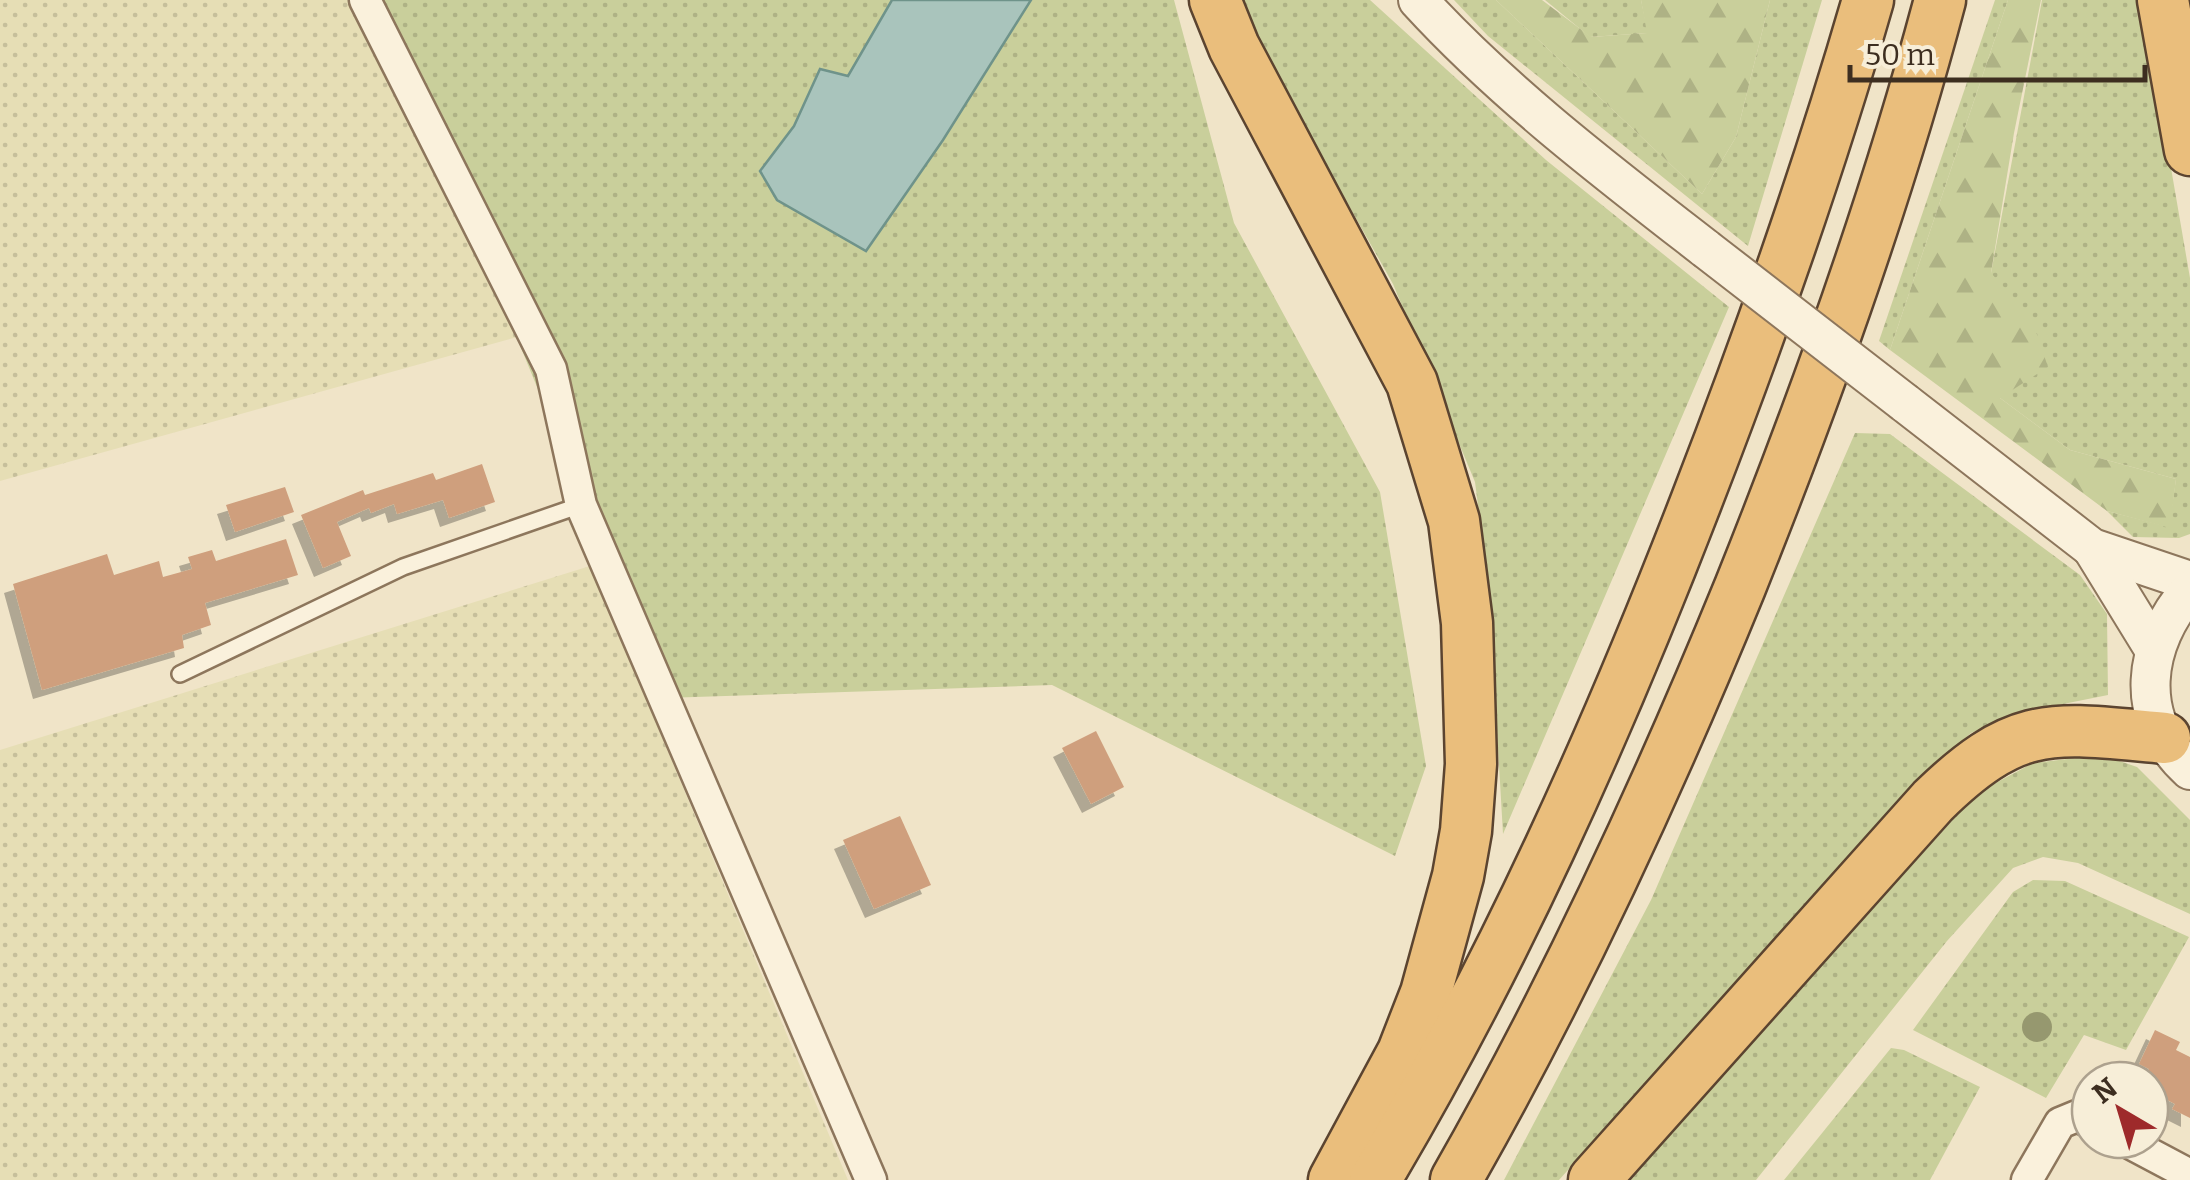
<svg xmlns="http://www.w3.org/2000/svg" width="2190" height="1180" viewBox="0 0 2190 1180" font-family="Bitter,serif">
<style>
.farmland{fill:url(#farmland-dots)}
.grass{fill:url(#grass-dots)}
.forest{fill:url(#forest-firs)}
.water{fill:#a9c4bc;stroke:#6f938a;stroke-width:2.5}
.building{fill:#cf9f7d;filter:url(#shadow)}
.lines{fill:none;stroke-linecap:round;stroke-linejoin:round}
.service-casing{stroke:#8d765c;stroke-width:20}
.minor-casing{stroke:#8d765c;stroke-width:35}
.tertiary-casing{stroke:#8d765c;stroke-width:42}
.trunk-casing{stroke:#5b4430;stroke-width:55}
.service{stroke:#faf1dc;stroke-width:15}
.minor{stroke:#faf1dc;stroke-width:30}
.tertiary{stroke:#faf1dc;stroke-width:38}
.trunk{stroke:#eabe7c;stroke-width:50}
.tertiary-bridge-casing{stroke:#8d765c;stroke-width:42;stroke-linecap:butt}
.tertiary-bridge{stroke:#faf1dc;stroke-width:38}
.tree{fill:#96986f}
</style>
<defs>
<pattern id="farmland-dots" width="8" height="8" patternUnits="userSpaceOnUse" patternTransform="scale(2.5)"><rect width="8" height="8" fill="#e6deb5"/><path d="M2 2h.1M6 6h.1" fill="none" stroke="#c6bf9b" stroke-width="1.8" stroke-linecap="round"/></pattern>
<pattern id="grass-dots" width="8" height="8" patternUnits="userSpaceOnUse" patternTransform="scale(2.5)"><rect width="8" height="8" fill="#c9cf9b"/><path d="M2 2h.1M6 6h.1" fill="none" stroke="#aeb285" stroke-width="1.8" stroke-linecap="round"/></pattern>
<pattern id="forest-firs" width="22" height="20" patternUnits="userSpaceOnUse" patternTransform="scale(2.5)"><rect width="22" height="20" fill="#c9cf9b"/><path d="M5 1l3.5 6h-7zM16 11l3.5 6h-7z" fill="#aeb285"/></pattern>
<filter id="shadow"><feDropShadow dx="-9" dy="9" stdDeviation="0" flood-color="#0004"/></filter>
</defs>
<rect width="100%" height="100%" fill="#f0e4c8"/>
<g class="farmland">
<path d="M 0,0 L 379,0 L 517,337 L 0,481 Z"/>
<path d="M 590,566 L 848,1180 L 0,1180 L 0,750 Z"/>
</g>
<g class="grass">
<path d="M 379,0 L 1174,0 L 1234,223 L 1380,492 L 1426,766 L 1395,856 L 1052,685 L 664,698 Z"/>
<path d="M 1239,0 L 1370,0 L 1546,160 L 1729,307 L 1503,834 L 1489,591 L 1475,482 L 1393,284 L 1251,32 Z"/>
<path d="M 1454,0 L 1496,0 L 1702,194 L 1736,137 L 1770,0 L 1822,0 L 1748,246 L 1488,36 Z"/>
<path d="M 1545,0 L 1641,0 L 1648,33 L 1590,37 Z"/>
<path d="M 1995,0 L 2008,0 L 1890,350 L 1879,341 Z"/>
<path d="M 2042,0 L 2142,0 L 2190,278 L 2190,534 L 2179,538 L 2133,537 L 2107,511 L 2169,527 L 2176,479 L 2070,450 L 2000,398 L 1991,273 Z"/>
<path d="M 1855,433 L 1890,434 L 2080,575 L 2107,614 L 2108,695 L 2019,713 L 1971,733 L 1921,776 L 1559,1180 L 1504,1180 L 1651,900 Z"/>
<path d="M 2102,755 L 2137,767 L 2190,820 L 2190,914 L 2078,863 L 2043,857 L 2013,868 L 1947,941 L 1756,1180 L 1626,1180 L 1977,793 L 2033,763 Z"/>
<path d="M 2033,880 L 2065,881 L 2189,937 L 2126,1050 L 2084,1035 L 2046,1098 L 1913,1030 L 2013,892 Z"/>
<path d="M 1891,1048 L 1904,1050 L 1980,1087 L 1930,1180 L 1784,1180 Z"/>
</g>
<g class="forest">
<path d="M 1496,0 L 1542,0 L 1591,37 L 1647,33 L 1641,0 L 1770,0 L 1736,137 L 1702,194 Z"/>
<path d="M 2008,0 L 2041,0 L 2014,133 L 1991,273 L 2031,317 L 2048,367 L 2000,398 L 2070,450 L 2176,479 L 2170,528 L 2107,511 L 1890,350 Z"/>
</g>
<path class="water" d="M 892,0 L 1031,0 L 943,140 L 866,251 L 777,200 L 760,171 L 794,126 L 820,69 L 848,76 Z"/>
<g class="building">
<path d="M 482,464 L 495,502 L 449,518 L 443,500 L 397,514 L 394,504 L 371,513 L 369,508 L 337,522 L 351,556 L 323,568 L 301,515 L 363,490 L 365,495 L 433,473 L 436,480 Z"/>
<path d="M 285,487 L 294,512 L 235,532 L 226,505 Z"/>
<path d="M 286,539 L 298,575 L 205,603 L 211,625 L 182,635 L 184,648 L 42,690 L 13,584 L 107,554 L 114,575 L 159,561 L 163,577 L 192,569 L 188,557 L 212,550 L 216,561 Z"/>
<path d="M 1096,731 L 1124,787 L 1091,804 L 1062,748 Z"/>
<path d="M 900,816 L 931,885 L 874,909 L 843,840 Z"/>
<path d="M 2155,1030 L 2180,1042 L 2176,1050 L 2190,1057 L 2190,1118 L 2172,1109 L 2175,1104 L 2150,1091 L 2150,1080 L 2144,1080 L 2149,1069 L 2139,1064 Z"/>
</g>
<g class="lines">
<g class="service-casing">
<path id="service" d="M 180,674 L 403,567 L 581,505"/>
</g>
<g class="minor-casing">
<g id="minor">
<path d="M 365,0 L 551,369 L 581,505 L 871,1180"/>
<path d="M 2124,1140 L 2190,1175"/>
<path d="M 2027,1180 L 2060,1123 L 2077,1116 L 2090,1122"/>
</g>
</g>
<g class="tertiary-casing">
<g id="tertiary">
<path d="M 1418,0 C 1503,93 1607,172 1706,249"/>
<path d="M 1905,403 L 2092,548 L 2190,581"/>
<path d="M 2092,548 L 2154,649"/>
<path d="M 2190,590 C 2143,643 2132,718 2190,770"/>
</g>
</g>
<g class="trunk-casing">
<g id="trunk">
<path d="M 1215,0 L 1234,47 L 1412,383 L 1454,521 L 1467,623 L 1471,764 L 1466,831 L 1458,876 L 1426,993 L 1403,1052 L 1334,1180"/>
<path d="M 2163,0 L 2190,150"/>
<path d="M 1375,1180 C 1503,965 1606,735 1696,502 C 1760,337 1819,170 1868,0"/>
<path d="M 1456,1180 C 1565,989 1657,790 1740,587 C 1817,395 1887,200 1940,0"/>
<path d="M 1594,1180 L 1933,801 C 2019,717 2053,728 2165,738"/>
</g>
</g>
<use href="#service" class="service"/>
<use href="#minor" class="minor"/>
<use href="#tertiary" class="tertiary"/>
<use href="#trunk" class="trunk"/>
<g class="tertiary-bridge-casing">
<path id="tertiary-bridge" d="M 1706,249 L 1905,403"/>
</g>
<use href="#tertiary-bridge" class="tertiary-bridge"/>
</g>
<circle class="tree" cx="2037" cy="1027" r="15"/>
<g transform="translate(2120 1110) rotate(322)"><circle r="48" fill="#f7eed8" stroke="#ada18e" stroke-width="2.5"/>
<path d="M0-8L18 38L0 25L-18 38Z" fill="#9e2a2b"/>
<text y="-15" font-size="28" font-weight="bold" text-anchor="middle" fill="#3d2e20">N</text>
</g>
<path d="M1850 65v15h295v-15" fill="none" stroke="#3d2e20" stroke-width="5"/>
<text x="1865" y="65" font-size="30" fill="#3d2e20" stroke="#f7eed8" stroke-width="8" paint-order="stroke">50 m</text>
</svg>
